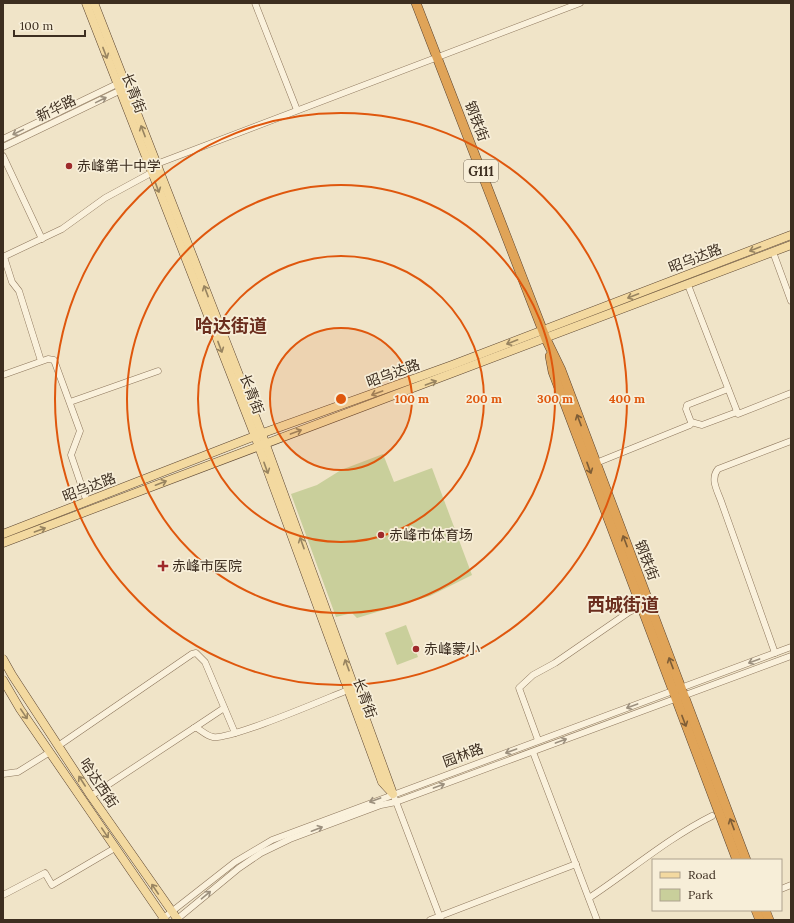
<svg xmlns="http://www.w3.org/2000/svg" width="794" height="923" viewBox="0 0 794 923" font-family="Lora,'Noto Sans SC',serif">
<style>
.green{fill:#c9cf9b}
.lines{fill:none;stroke-linecap:round;stroke-linejoin:round}
.minor-casing{stroke:#8d765c;stroke-width:7}
.major-casing{stroke:#5b4430;stroke-width:9}
.highway-casing{stroke:#5b4430;stroke-width:10}
.minor{stroke:#faf1dc;stroke-width:6}
.major{stroke:#f3d9a0;stroke-width:8}
.highway{stroke:#e0a458;stroke-width:9}
.oneway{stroke:#988460}
.oneway2{stroke:#9c907e}
.oneway3{stroke:#7e5d36}
.ring{fill:none;stroke:#df570d;stroke-width:2}
.poi-dot{fill:#9e2a2b;stroke:#f7eed8;stroke-width:1.5}
.labels{text-anchor:middle;stroke-width:3.5;stroke-linejoin:round;paint-order:stroke}
.shield{fill:#f7eed8;stroke:#756857;stroke-width:1}
.shield-label{font-size:13px;font-weight:bold;fill:#3d2e20}
.street-label{font-size:14px;fill:#3d2e20;stroke:#f7eed8}
.poi-label{font-size:14px;fill:#3d2e20;stroke:#f7eed8;text-anchor:start}
.district-label{font-size:18px;font-weight:bold;fill:#6b2e1e;stroke:#f7eed8}
.centre{fill:#df570d;stroke:#f7eed8;stroke-width:2}
.ring-label{font-size:12px;text-anchor:middle;font-weight:bold;fill:#df570d;stroke:#f7eed8;stroke-width:3.5;stroke-linejoin:round;paint-order:stroke}
</style>
<rect width="100%" height="100%" fill="#f0e4c8"/>
<g class="green">
<path d="M 383,454 L 394,482 L 432,468 L 472,575 L 430,596 L 357,618 L 352,613 L 336,617 L 291,494 L 317,485 L 341,470 Z"/>
<path d="M 406,625 L 418,657 L 397,665 L 385,633 Z"/>
</g>
<g class="lines">
<g class="minor-casing">
<g id="minor">
<path d="M 255,3 L 297,110"/>
<path d="M 3,139 L 117,84"/>
<path d="M 3,147 L 119,91"/>
<path d="M 3,156 L 42,239"/>
<path d="M 154,165 L 580,3"/>
<path d="M 773,252 L 791,301"/>
<path d="M 3,257 L 62,229 L 105,198 L 151,173"/>
<path d="M 4,257 L 12,282 L 19,291 L 41,361"/>
<path d="M 688,285 L 738,414 L 791,393"/>
<path d="M 3,375 L 48,359 L 54,360 L 80,431 L 71,455 L 87,502"/>
<path d="M 70,402 L 158,371"/>
<path d="M 691,422 L 702,425 L 737,412"/>
<path d="M 596,463 L 690,425 L 691,422 L 686,409 L 687,405 L 728,389"/>
<path d="M 775,653 L 721,501 C 717,490 710,479 718,469 L 791,441"/>
<path d="M 194,728 L 224,708"/>
<path d="M 538,740 L 519,688 L 533,675 L 555,663 L 629,612 L 641,606"/>
<path d="M 58,746 L 192,654 L 196,653 L 205,662 L 235,733"/>
<path d="M 533,752 L 597,920"/>
<path d="M 3,774 L 18,772 L 50,752"/>
<path d="M 91,796 L 194,728 L 197,728 C 202,731 207,736 213,737 C 231,740 325,699 348,690"/>
<path d="M 395,799 L 441,920"/>
<path d="M 781,889 L 791,885"/>
<path d="M 3,895 L 45,873 L 52,885 L 115,848"/>
<path d="M 589,898 C 630,871 668,838 712,816"/>
<path d="M 161,920 L 235,862 L 272,840 L 791,647"/>
<path d="M 176,920 L 239,868 L 261,853 L 290,839 L 381,805 L 396,802 L 791,656"/>
<path d="M 430,920 L 576,864"/>
</g>
</g>
<g class="major-casing">
<g id="major">
<path d="M 86,3 L 255,436 L 382,782 L 393,794"/>
<path d="M 94,3 L 262,434 L 392,791"/>
<path d="M 3,534 L 255,436 L 452,365 L 791,235"/>
<path d="M 3,543 L 791,245"/>
<path d="M 3,659 L 12,675 L 91,796 L 178,920"/>
<path d="M 3,680 L 20,709 L 165,920"/>
</g>
</g>
<g class="highway-casing">
<g id="highway">
<path d="M 416,3 L 546,339 L 561,370 L 746,860"/>
<path d="M 550,356 L 553,372 L 737,860"/>
<path d="M 756,910 L 760,920"/>
<path d="M 765,910 L 769,920"/>
</g>
</g>
<use href="#minor" class="minor"/>
<use href="#major" class="major"/>
<use href="#highway" class="highway"/>
</g>
<defs><path id="oneway-shaft" d="M-6 0H5M1.5-3L5.5 0L1.5 3" fill="none" stroke-width="1.6" stroke-linecap="round" stroke-linejoin="round"/></defs>
<g class="oneway">
<use href="#oneway-shaft" transform="translate(105 53) rotate(69)"/>
<use href="#oneway-shaft" transform="translate(143 131) rotate(-111)"/>
<use href="#oneway-shaft" transform="translate(157 187) rotate(69)"/>
<use href="#oneway-shaft" transform="translate(755 249) rotate(159)"/>
<use href="#oneway-shaft" transform="translate(206 291) rotate(-111)"/>
<use href="#oneway-shaft" transform="translate(633 296) rotate(159)"/>
<use href="#oneway-shaft" transform="translate(512 342) rotate(159)"/>
<use href="#oneway-shaft" transform="translate(220 347) rotate(69)"/>
<use href="#oneway-shaft" transform="translate(431 383) rotate(-20)"/>
<use href="#oneway-shaft" transform="translate(377 393) rotate(160)"/>
<use href="#oneway-shaft" transform="translate(296 432) rotate(-20)"/>
<use href="#oneway-shaft" transform="translate(266 468) rotate(70)"/>
<use href="#oneway-shaft" transform="translate(161 483) rotate(-21)"/>
<use href="#oneway-shaft" transform="translate(40 530) rotate(-20)"/>
<use href="#oneway-shaft" transform="translate(302 543) rotate(-110)"/>
<use href="#oneway-shaft" transform="translate(347 665) rotate(-110)"/>
<use href="#oneway-shaft" transform="translate(24 714) rotate(56)"/>
<use href="#oneway-shaft" transform="translate(82 781) rotate(-123)"/>
<use href="#oneway-shaft" transform="translate(105 833) rotate(56)"/>
<use href="#oneway-shaft" transform="translate(155 889) rotate(-124)"/>
</g>
<g class="oneway2">
<use href="#oneway-shaft" transform="translate(101 100) rotate(-26)"/>
<use href="#oneway-shaft" transform="translate(18 132) rotate(154)"/>
<use href="#oneway-shaft" transform="translate(754 661) rotate(160)"/>
<use href="#oneway-shaft" transform="translate(632 706) rotate(160)"/>
<use href="#oneway-shaft" transform="translate(561 741) rotate(-20)"/>
<use href="#oneway-shaft" transform="translate(511 751) rotate(160)"/>
<use href="#oneway-shaft" transform="translate(439 786) rotate(-20)"/>
<use href="#oneway-shaft" transform="translate(375 800) rotate(160)"/>
<use href="#oneway-shaft" transform="translate(317 829) rotate(-21)"/>
<use href="#oneway-shaft" transform="translate(206 895) rotate(-40)"/>
</g>
<g class="oneway3">
<use href="#oneway-shaft" transform="translate(579 420) rotate(-111)"/>
<use href="#oneway-shaft" transform="translate(589 468) rotate(70)"/>
<use href="#oneway-shaft" transform="translate(625 541) rotate(-111)"/>
<use href="#oneway-shaft" transform="translate(671 663) rotate(-111)"/>
<use href="#oneway-shaft" transform="translate(684 721) rotate(69)"/>
<use href="#oneway-shaft" transform="translate(732 824) rotate(-111)"/>
</g>
<circle cx="341" cy="399" r="71" fill="#df570d" fill-opacity=".12"/>
<g class="ring">
<circle cx="341" cy="399" r="71"/>
<circle cx="341" cy="399" r="143"/>
<circle cx="341" cy="399" r="214"/>
<circle cx="341" cy="399" r="286"/>
</g>
<g class="poi-dot">
<circle cx="69" cy="166" r="4"/>
<circle cx="381" cy="535" r="4"/>
<path d="M161 560h4v4h4v4h-4v4h-4v-4h-4v-4h4z"/>
<circle cx="416" cy="649" r="4"/>
</g>
<g class="labels">
<rect class="shield" x="464" y="160" width="34" height="22" rx="3"/>
<g class="shield-label">
<text x="481" y="176">G111</text>
</g>
<g class="street-label">
<text transform="translate(134 93) rotate(69)" y="5">长青街</text>
<text transform="translate(56 108) rotate(-26)" y="5">新华路</text>
<text transform="translate(477 121) rotate(69)" y="5">钢铁街</text>
<text transform="translate(695 258) rotate(-21)" y="5">昭乌达路</text>
<text transform="translate(393 373) rotate(-20)" y="5">昭乌达路</text>
<text transform="translate(252 394) rotate(69)" y="5">长青街</text>
<text transform="translate(89 487) rotate(-21)" y="5">昭乌达路</text>
<text transform="translate(647 560) rotate(69)" y="5">钢铁街</text>
<text transform="translate(365 698) rotate(70)" y="5">长青街</text>
<text transform="translate(463 755) rotate(-20)" y="5">园林路</text>
<text transform="translate(99 783) rotate(56)" y="5">哈达西街</text>
</g>
<g class="poi-label">
<text x="77" y="171">赤峰第十中学</text>
<text x="389" y="540">赤峰市体育场</text>
<text x="172" y="571">赤峰市医院</text>
<text x="424" y="654">赤峰蒙小</text>
</g>
<g class="district-label">
<text x="231" y="332">哈达街道</text>
<text x="623" y="611">西城街道</text>
</g>
</g>
<circle cx="341" cy="399" r="6" class="centre"/>
<g class="ring-label">
<text x="412" y="403">100 m</text>
<text x="484" y="403">200 m</text>
<text x="555" y="403">300 m</text>
<text x="627" y="403">400 m</text>
</g>
<rect width="794" height="923" fill="none" stroke="#3d2e20" stroke-width="8"/>
<rect x="652" y="859" width="130" height="52" fill="#f7eed8" stroke="#ada18e"/>
<rect x="660" y="872" width="20" height="6" fill="#f3d9a0" stroke="#ada18e"/>
<text x="688" y="879" font-size="12" fill="#3d2e20">Road</text>
<rect x="660" y="889" width="20" height="12" fill="#c9cf9b" stroke="#ada18e"/>
<text x="688" y="899" font-size="12" fill="#3d2e20">Park</text>
<path d="M14 30v6h71v-6" fill="none" stroke="#3d2e20" stroke-width="2"/>
<text x="20" y="30" font-size="12" fill="#3d2e20" stroke="#f7eed8" stroke-width="3" paint-order="stroke">100 m</text>
</svg>
